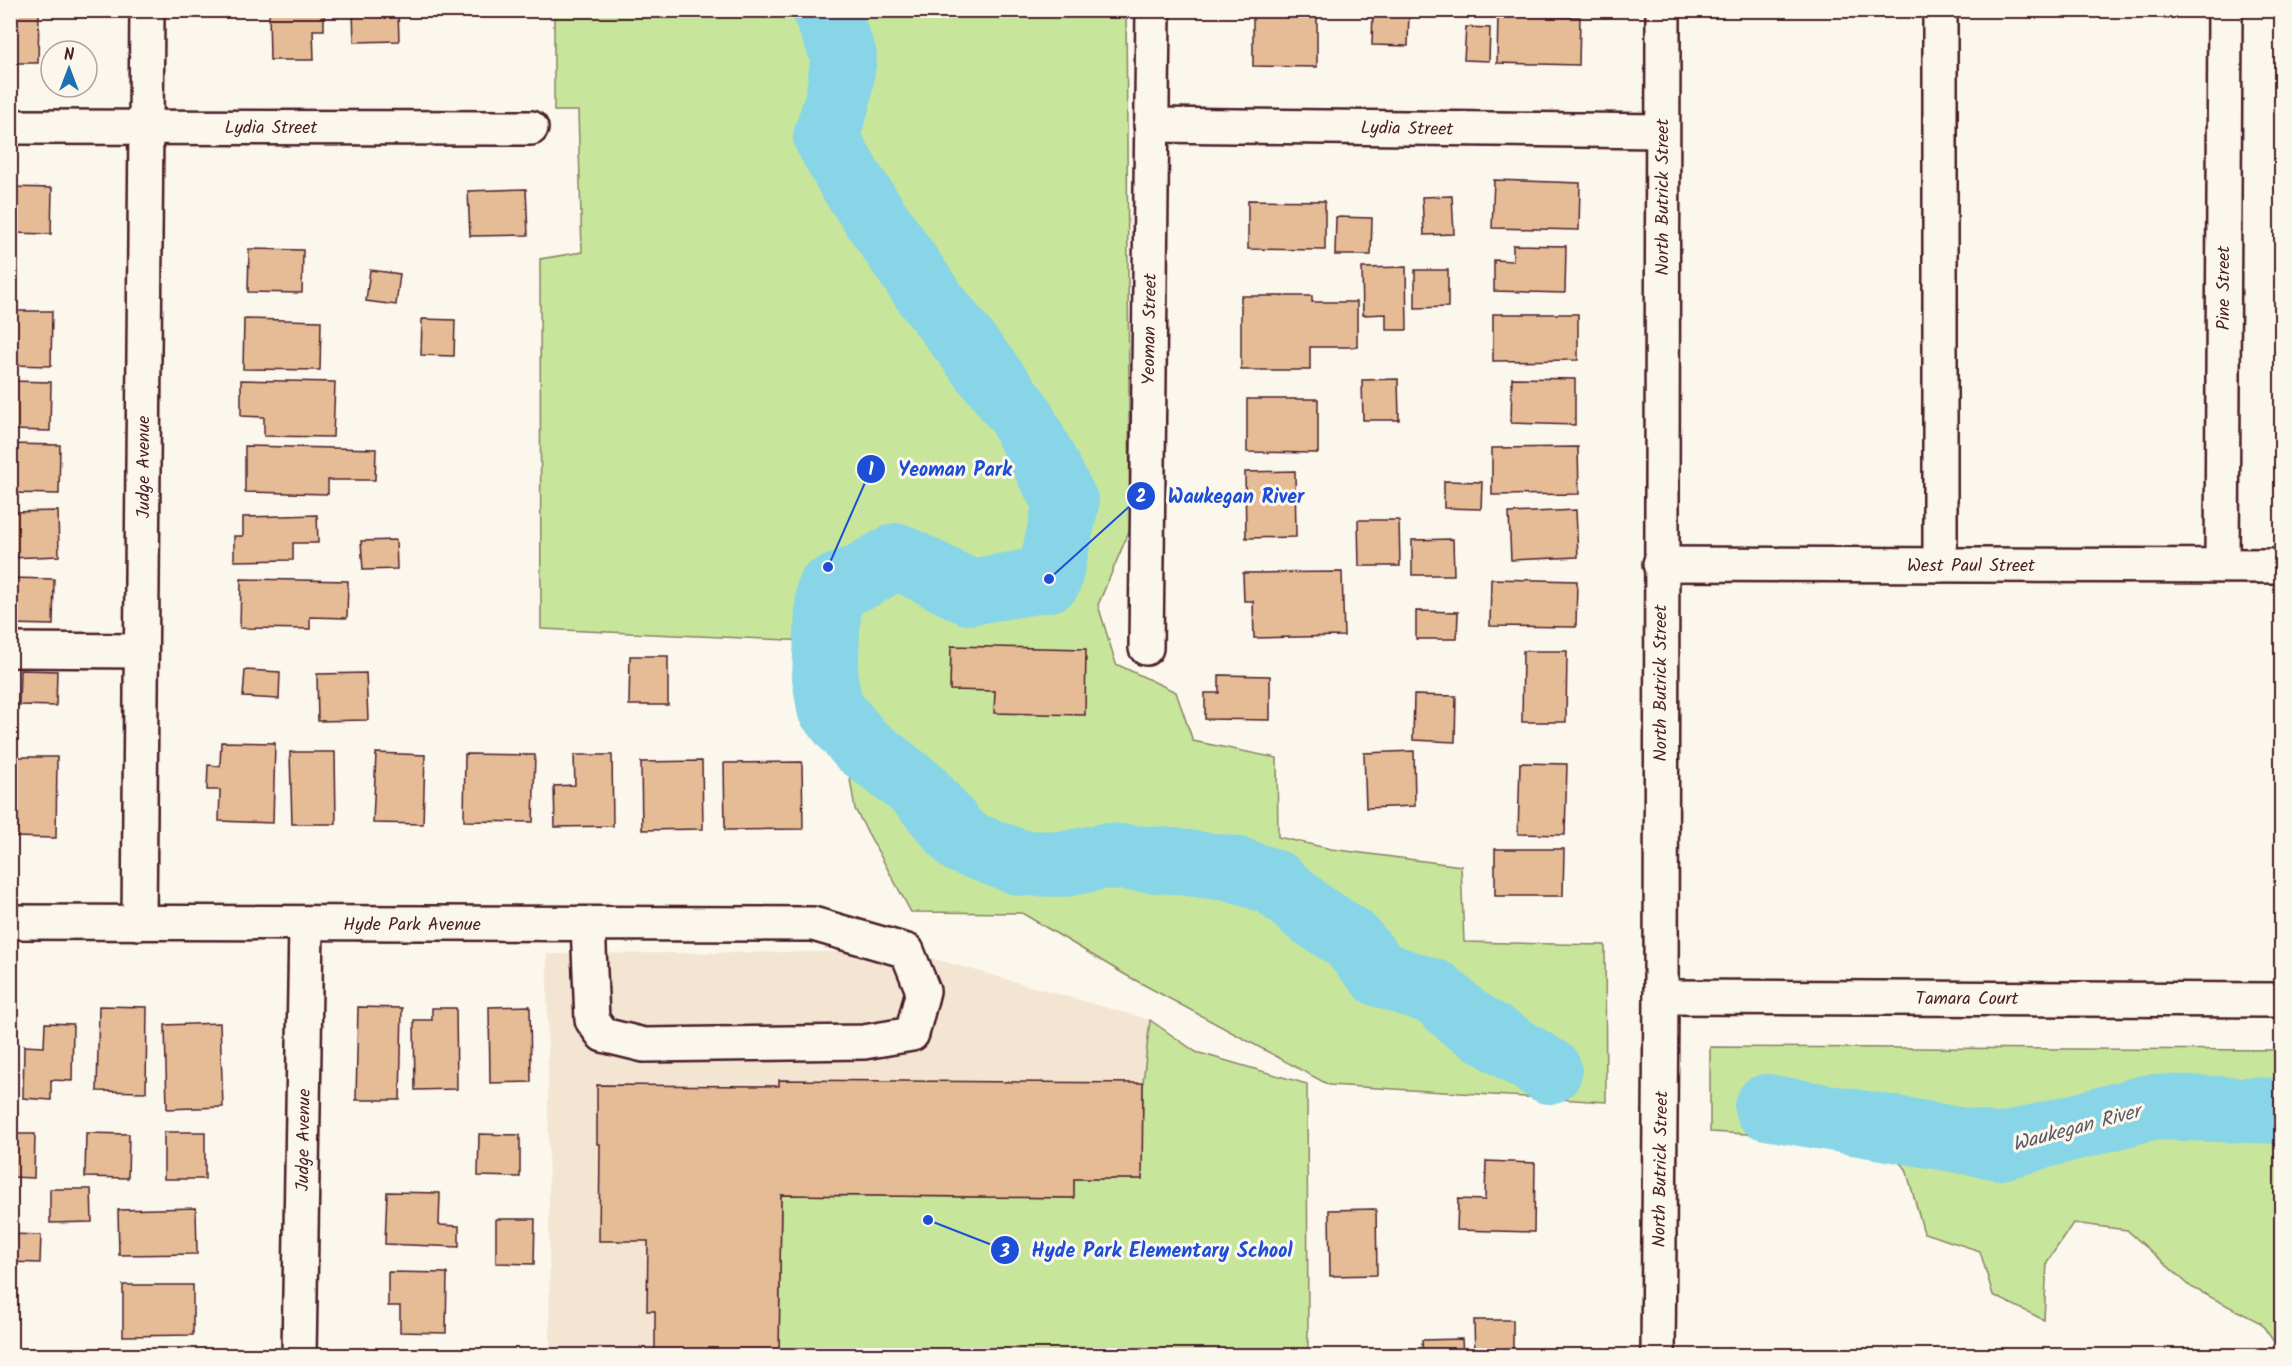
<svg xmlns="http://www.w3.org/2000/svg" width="2292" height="1366" viewBox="0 0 2292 1366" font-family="Kalam,sans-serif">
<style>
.built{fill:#f4e5d2}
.green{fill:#c8e59c;stroke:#898264;stroke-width:1.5}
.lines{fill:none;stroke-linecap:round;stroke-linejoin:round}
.river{stroke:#87d5e6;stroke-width:66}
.building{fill:#e5bc96;stroke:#4a1f2b;stroke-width:1.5}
.minor-casing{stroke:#4a1f2b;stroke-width:38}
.minor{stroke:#fbf7ec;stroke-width:33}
.labels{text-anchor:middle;stroke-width:6;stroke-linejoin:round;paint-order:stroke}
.street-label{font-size:18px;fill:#4a1f2b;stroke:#fbf7ec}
.water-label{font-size:20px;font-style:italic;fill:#5c5663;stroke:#fbf7ec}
.leader{fill:none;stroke:#1d4ed8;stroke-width:2}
.callout-dot{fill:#1d4ed8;stroke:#fbf7ec;stroke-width:2}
.mark-label{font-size:18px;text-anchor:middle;font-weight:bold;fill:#fff}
.callout-label{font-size:20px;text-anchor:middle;font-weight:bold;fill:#1d4ed8;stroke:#fbf7ec;stroke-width:6;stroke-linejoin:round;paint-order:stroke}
</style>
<rect width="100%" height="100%" fill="#fbf7ec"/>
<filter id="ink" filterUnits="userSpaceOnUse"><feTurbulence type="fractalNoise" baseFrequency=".0167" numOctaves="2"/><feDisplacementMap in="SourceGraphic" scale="12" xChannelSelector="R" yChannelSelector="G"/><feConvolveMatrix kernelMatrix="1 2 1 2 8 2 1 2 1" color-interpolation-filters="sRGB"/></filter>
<g filter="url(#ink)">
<path class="built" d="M 907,951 L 1150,1020 L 1196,1052 L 1307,1084 L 1308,1355 L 550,1355 L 547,954 Z"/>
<g class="green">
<path d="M 554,11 L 1126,11 L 1130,529 L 1098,605 L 1116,664 L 1176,692 L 1193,741 L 1277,758 L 1278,837 L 1331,849 L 1461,866 L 1464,942 L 1605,945 L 1606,1102 L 1329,1085 L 1124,974 L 1022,913 L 911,912 L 855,809 L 844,743 L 825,722 L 811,641 L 541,629 L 540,259 L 582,252 L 578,111 L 554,111 Z"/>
<path d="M 1150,1020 L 1196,1052 L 1307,1084 L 1308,1355 L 779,1356 L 781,1195 L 1073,1198 L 1074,1179 L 1141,1179 L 1143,1083 Z"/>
<path d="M 1710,1047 L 2281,1050 L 2281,1352 L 2261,1323 L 2191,1287 L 2127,1230 L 2073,1223 L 2047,1262 L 2044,1320 L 1993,1295 L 1980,1251 L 1924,1233 L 1906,1169 L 1877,1141 L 1710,1132 Z"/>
</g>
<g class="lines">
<g class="river">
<path d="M 825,10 L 844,56 L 838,99 L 826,137 L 850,180 L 928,295 L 1019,413 L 1066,504 L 1049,579 L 969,592 L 897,556 L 862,576 L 829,590 L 825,677 L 830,708 L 860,744 L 920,791 L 963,842 L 1021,863 L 1065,864 L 1105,856 L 1172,861 L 1235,869 L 1275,883 L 1310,913 L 1349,938 L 1380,974 L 1436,993 L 1465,1019 L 1549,1071"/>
<path d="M 1767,1107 L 2000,1147 L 2150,1107 L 2282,1111"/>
</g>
</g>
<g class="building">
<path d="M 269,10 L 324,10 L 324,30 L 313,30 L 314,60 L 270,60 Z"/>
<path d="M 353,10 L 398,10 L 399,41 L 354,42 Z"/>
<path d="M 1253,10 L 1317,10 L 1317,67 L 1253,66 Z"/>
<path d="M 1373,10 L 1409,10 L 1408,46 L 1372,45 Z"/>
<path d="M 10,13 L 39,13 L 38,63 L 10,63 Z"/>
<path d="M 1498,15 L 1580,17 L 1579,65 L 1497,63 Z"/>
<path d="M 1466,27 L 1490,28 L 1489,61 L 1464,60 Z"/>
<path d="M 1494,180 L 1580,183 L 1579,230 L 1492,228 Z"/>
<path d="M 10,187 L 52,188 L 51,234 L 10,233 Z"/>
<path d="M 526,189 L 528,235 L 470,236 L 468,191 Z"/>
<path d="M 1452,196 L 1454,234 L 1424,235 L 1422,197 Z"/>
<path d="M 1248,200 L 1325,201 L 1325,250 L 1248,249 Z"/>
<path d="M 1336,217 L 1372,218 L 1371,255 L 1335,255 Z"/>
<path d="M 1513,245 L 1566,246 L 1565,293 L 1494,291 L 1494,260 L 1513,261 Z"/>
<path d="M 249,249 L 303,250 L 302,293 L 248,292 Z"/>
<path d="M 1406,267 L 1407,330 L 1386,330 L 1386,314 L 1363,315 L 1362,268 Z"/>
<path d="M 370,270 L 400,274 L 396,305 L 366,301 Z"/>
<path d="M 1415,270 L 1448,270 L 1448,307 L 1415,308 Z"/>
<path d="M 1241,296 L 1312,296 L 1312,302 L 1357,302 L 1357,347 L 1310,347 L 1310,370 L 1241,370 Z"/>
<path d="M 10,311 L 52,311 L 51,366 L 10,365 Z"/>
<path d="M 1493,314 L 1578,314 L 1578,360 L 1493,361 Z"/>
<path d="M 244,319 L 321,321 L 320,370 L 243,369 Z"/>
<path d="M 422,319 L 455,320 L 454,356 L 421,355 Z"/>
<path d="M 1512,378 L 1575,379 L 1575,425 L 1511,423 Z"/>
<path d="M 1398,379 L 1399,420 L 1363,420 L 1362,380 Z"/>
<path d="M 241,380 L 335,382 L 333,437 L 264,436 L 264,417 L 241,416 Z"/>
<path d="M 10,381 L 51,382 L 50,431 L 10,430 Z"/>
<path d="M 1247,399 L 1318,399 L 1318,453 L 1247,452 Z"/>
<path d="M 10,444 L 60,445 L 59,494 L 10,493 Z"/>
<path d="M 245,446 L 376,449 L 375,480 L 328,480 L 328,494 L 245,492 Z"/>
<path d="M 1578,447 L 1579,494 L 1492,495 L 1492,448 Z"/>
<path d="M 1295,471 L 1296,537 L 1246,538 L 1245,472 Z"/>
<path d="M 1444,481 L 1482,482 L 1481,509 L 1444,508 Z"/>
<path d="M 1576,510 L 1578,557 L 1511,560 L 1509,513 Z"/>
<path d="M 58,511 L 59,556 L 10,558 L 10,512 Z"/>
<path d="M 317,515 L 318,543 L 293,543 L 293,560 L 234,561 L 234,536 L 243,536 L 243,517 Z"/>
<path d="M 1358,520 L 1399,520 L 1400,566 L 1359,566 Z"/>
<path d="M 1453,539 L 1454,575 L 1412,575 L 1412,540 Z"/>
<path d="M 396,540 L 397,569 L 363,570 L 361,541 Z"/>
<path d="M 1342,572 L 1344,636 L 1254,638 L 1253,601 L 1244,601 L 1243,573 Z"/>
<path d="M 10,578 L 54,579 L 53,625 L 10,624 Z"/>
<path d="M 241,579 L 348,581 L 347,618 L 310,617 L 310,629 L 240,628 Z"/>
<path d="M 1491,579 L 1577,581 L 1576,627 L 1490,626 Z"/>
<path d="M 1416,611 L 1458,612 L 1457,639 L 1416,639 Z"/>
<path d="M 951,646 L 1086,649 L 1085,715 L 994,713 L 995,691 L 950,690 Z"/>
<path d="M 1523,651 L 1567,651 L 1566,722 L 1522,722 Z"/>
<path d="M 630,656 L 668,656 L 668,705 L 629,705 Z"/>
<path d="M 20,670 L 57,671 L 56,706 L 19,705 Z"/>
<path d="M 245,670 L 280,672 L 279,699 L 243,697 Z"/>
<path d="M 366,673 L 368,720 L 318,721 L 317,674 Z"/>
<path d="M 1219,675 L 1270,676 L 1270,720 L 1205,719 L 1205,693 L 1219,693 Z"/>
<path d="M 1414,695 L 1456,696 L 1455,742 L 1413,740 Z"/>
<path d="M 221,742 L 275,743 L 273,823 L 219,821 L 220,790 L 207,790 L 208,765 L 220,766 Z"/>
<path d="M 1414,751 L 1415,806 L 1366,808 L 1364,753 Z"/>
<path d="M 290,752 L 335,752 L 336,824 L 292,824 Z"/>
<path d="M 376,753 L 425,755 L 423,824 L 373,823 Z"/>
<path d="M 465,754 L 535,755 L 533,822 L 464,821 Z"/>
<path d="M 574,755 L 612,755 L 613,826 L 555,827 L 554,786 L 575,785 Z"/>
<path d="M 10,757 L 57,757 L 56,838 L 10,837 Z"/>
<path d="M 702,761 L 703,829 L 642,830 L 641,762 Z"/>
<path d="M 802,762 L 803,829 L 725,830 L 724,763 Z"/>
<path d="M 1520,763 L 1567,764 L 1565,835 L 1518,834 Z"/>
<path d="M 1495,849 L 1564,849 L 1563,896 L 1495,896 Z"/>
<path d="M 99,1006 L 147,1007 L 146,1092 L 97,1091 Z"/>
<path d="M 530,1006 L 531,1082 L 490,1083 L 489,1007 Z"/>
<path d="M 358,1007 L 402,1008 L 400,1100 L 356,1100 Z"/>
<path d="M 432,1008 L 456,1008 L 457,1089 L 415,1090 L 414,1020 L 432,1020 Z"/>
<path d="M 45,1023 L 73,1024 L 72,1081 L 51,1080 L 51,1100 L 23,1098 L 24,1046 L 44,1047 Z"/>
<path d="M 220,1023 L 223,1107 L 167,1109 L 165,1025 Z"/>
<path d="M 779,1080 L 1143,1083 L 1142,1179 L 1074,1179 L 1074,1198 L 781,1195 L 779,1356 L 655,1356 L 655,1311 L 647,1311 L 648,1241 L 599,1241 L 600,1144 L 597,1144 L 597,1085 L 779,1086 Z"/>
<rect x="164" y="1132" width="41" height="47"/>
<path d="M 86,1133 L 129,1134 L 128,1178 L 85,1177 Z"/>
<path d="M 10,1134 L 35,1134 L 34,1178 L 10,1177 Z"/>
<path d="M 479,1134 L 520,1135 L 520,1177 L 478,1176 Z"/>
<path d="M 1486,1161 L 1535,1163 L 1534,1232 L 1457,1230 L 1458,1199 L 1485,1200 Z"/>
<path d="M 50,1189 L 91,1189 L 92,1222 L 50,1223 Z"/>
<path d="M 387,1192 L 440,1193 L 439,1225 L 459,1226 L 459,1247 L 385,1244 Z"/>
<path d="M 196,1208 L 197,1254 L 119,1255 L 118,1210 Z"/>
<path d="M 1376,1209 L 1377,1275 L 1330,1276 L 1329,1210 Z"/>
<path d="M 496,1219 L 535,1219 L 534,1264 L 496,1263 Z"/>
<path d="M 10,1234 L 41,1235 L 40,1263 L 10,1262 Z"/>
<path d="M 388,1272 L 447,1273 L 446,1333 L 400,1332 L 400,1306 L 388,1306 Z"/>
<path d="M 123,1285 L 193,1285 L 193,1335 L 123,1336 Z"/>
<path d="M 1474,1320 L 1513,1320 L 1513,1356 L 1475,1356 Z"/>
<path d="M 1462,1339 L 1463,1356 L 1423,1356 L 1422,1340 Z"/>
<path d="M 384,1352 L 454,1354 L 454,1356 L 384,1356 Z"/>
</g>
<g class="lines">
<g class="minor-casing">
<g id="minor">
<path d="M 1940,10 L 1940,565"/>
<path d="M 1151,125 L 1662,131"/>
<path d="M 10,127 L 531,128"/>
<path d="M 1660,564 L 2282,566"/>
<path d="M 2222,565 L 2225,10"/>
<path d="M 1146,648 L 1153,10"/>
<path d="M 10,650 L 141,651"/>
<path d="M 10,922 L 813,924 L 907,951 L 923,991 L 912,1034 L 864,1042 L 644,1045 L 603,1035 L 592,1020 L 588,924"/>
<path d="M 139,923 L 147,10"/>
<path d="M 1661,997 L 2274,1000"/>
<path d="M 299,1356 L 306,924"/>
<path d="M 1658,1356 L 1661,997 L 1663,10"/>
</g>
</g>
<use href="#minor" class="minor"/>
</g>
</g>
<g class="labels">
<g class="street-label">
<text x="271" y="133">Lydia Street</text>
<text transform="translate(1407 128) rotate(1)" y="6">Lydia Street</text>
<text transform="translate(1662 197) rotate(-90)" y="6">North Butrick Street</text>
<text transform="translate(2223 288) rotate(-90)" y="6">Pine Street</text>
<text transform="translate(1149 329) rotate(-89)" y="6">Yeoman Street</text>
<text transform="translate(143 467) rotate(-90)" y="6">Judge Avenue</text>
<text x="1971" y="571">West Paul Street</text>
<text transform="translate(1660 683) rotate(-90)" y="6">North Butrick Street</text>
<text x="412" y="930">Hyde Park Avenue</text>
<text x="1967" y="1004">Tamara Court</text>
<text transform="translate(303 1140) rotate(-89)" y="6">Judge Avenue</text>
<text transform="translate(1660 1169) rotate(-89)" y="6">North Butrick Street</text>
</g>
<g class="water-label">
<text transform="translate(2076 1127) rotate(-15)" y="7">Waukegan River</text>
</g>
</g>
<path class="leader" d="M828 567L871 469M1049 579L1141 496M928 1220L1005 1250"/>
<g class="callout-dot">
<circle cx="828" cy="567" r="6"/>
<circle cx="1049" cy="579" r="6"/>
<circle cx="928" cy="1220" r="6"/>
<circle cx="871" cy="469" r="15"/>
<circle cx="1141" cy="496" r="15"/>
<circle cx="1005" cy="1250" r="15"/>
</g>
<g class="mark-label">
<text x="871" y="475">1</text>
<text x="1141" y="502">2</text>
<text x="1005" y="1257">3</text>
</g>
<g class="callout-label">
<text x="955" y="476">Yeoman Park</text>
<text x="1236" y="503">Waukegan River</text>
<text x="1162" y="1257">Hyde Park Elementary School</text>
</g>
<rect width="2292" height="1366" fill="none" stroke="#fbf7ec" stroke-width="36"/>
<rect x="18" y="18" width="2256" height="1330" fill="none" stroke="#4a1f2b" stroke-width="2" filter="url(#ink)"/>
<g transform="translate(69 69)"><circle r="28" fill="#fbf7ec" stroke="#b4a19f" stroke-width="1.5"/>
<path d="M0-4.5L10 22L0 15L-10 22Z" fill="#1f6fb2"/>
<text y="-9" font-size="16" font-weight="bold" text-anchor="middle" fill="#4a1f2b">N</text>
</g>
</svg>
